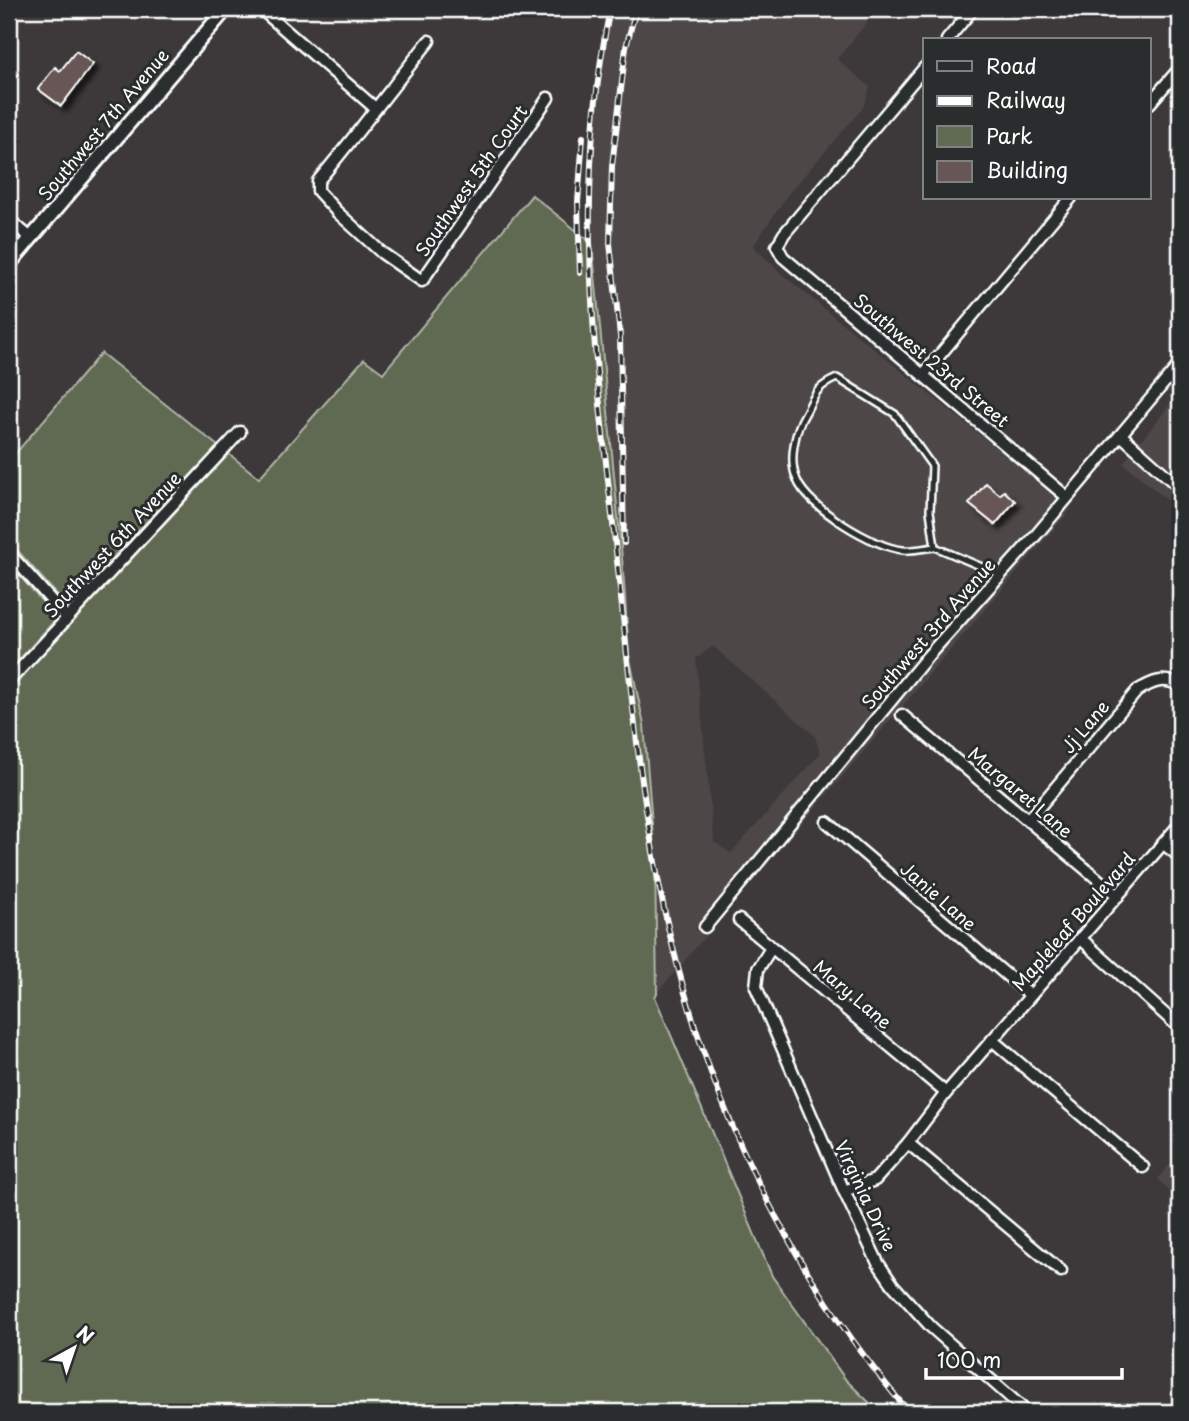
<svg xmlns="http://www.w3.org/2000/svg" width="1189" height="1421" viewBox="0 0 1189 1421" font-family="'Playpen Sans',sans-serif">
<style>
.built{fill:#4e4646;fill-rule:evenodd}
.green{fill:#606b52;stroke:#b0b5a8;stroke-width:2}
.building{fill:#685656;stroke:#fff;stroke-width:2;filter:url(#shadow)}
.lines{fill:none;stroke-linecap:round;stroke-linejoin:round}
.service-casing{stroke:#fff;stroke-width:10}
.minor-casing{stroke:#fff;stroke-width:15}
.tertiary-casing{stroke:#fff;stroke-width:18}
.service{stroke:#2a2d2e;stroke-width:5}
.minor{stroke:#2a2d2e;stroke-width:10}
.tertiary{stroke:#2a2d2e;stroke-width:12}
.rail-casing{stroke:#fff;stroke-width:6}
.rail{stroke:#2a2d2e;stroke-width:3.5;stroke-dasharray:10;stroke-linecap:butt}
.labels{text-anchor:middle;stroke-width:6;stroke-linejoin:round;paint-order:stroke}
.street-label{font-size:18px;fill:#fff;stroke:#2a2d2e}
</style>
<defs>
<filter id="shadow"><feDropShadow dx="5.5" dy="5.5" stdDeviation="2" flood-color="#0009"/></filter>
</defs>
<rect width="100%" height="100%" fill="#3d393a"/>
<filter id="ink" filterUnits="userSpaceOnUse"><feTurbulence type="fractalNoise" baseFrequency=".0143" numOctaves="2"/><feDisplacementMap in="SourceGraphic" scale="14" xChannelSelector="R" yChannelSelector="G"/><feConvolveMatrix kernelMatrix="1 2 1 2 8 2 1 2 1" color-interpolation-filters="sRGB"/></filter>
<g filter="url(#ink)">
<g class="built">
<path d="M 610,9 L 878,9 L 837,59 L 870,87 L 863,108 L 789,193 L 753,246 L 783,275 L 1071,509 L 657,993 L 655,862 L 644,725 L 629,655 L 623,569 L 591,256 L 593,123 ZM 1001,565 L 1010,574 L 932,661 L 706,937 L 695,929 L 922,653 ZM 713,646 L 815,736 L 820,754 L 731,853 L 714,842 L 696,659 Z"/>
<path d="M 1180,392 L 1180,511 L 1123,463 Z"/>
<path d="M 1180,1152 L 1180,1202 L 1158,1179 Z"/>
</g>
<g class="green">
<path d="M 532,195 L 592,243 L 623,569 L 629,655 L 644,725 L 655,862 L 657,993 L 655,997 L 772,1276 L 846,1380 L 879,1412 L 9,1412 L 9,691 L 229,454 L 259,478 L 364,359 L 383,373 Z"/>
<path d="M 101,353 L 218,446 L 67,606 L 9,541 L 9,461 Z"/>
<path d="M 9,564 L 57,618 L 9,671 Z"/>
</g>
<g class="building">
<path d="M 76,51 L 93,64 L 61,106 L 38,89 L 55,67 L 60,71 Z"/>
<path d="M 986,483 L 1000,495 L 1004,491 L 1015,501 L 995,525 L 969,504 Z"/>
</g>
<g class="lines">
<g class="service-casing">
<path id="service" d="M 935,547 C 925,548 913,551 903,550 C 875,548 807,507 797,480 C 788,460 795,430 806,412 C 816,393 816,387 837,378 L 895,414 L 932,466 L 930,511 L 935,547 L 1001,575"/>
</g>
<g class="minor-casing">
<g id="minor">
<path d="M 261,9 L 375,108"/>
<path d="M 947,40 L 973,9"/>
<path d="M 429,41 C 392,87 356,136 318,181 L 318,191 L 337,212 L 382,253 L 422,281 L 548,98"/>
<path d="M 925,67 L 784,234 L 777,246 L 783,257 L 1067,497"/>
<path d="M 1149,104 L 1180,68"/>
<path d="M 9,220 L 31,238"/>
<path d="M 923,375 L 1071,198"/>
<path d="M 1121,435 L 1180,488"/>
<path d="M 9,553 L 66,617"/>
<path d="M 9,681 L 240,432"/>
<path d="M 902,715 L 1118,896"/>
<path d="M 1029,819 L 1137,691 C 1152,682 1164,676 1180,686"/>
<path d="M 827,822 L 1030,995"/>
<path d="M 1164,844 L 1180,857"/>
<path d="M 739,920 L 946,1093"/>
<path d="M 705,927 L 927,657 L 1037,534 L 1180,364"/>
<path d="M 1080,938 L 1180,1028"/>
<path d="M 771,948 L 758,969 L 756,987 L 844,1191 L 878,1263 L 893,1285 L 931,1327 L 1027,1412"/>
<path d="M 992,1040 L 1143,1167"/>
<path d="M 908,1143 L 1061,1271"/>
<path d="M 844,1191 L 875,1180 L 908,1143 L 946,1093 L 1180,824"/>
</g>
</g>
<g class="tertiary-casing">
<path id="tertiary" d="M 9,264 L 226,9"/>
</g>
<use href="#service" class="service"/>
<use href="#minor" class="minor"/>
<use href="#tertiary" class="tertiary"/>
<g class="rail-casing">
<g id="rail">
<path d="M 610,9 C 574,180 593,352 613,524 C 629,665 639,810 673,948 C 714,1117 796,1280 909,1412"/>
<path d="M 580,273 L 578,202 L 583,137"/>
<path d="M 624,543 L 620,336 L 610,243 L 612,166 L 626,47 L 636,9"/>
</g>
</g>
<use href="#rail" class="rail"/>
</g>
</g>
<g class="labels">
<g class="street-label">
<text transform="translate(104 125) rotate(-50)" y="6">Southwest 7th Avenue</text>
<text transform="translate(472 181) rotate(-55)" y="6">Southwest 5th Court</text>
<text transform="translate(931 361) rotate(40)" y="6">Southwest 23rd Street</text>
<text transform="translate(113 545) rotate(-47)" y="6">Southwest 6th Avenue</text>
<text transform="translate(929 634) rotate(-49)" y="6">Southwest 3rd Avenue</text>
<text transform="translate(1086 727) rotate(-50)" y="6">Jj Lane</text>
<text transform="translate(1020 793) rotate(40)" y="6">Margaret Lane</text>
<text transform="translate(938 897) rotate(41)" y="6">Janie Lane</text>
<text transform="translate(1074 922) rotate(-49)" y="6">Mapleleaf Boulevard</text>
<text transform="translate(852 995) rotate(40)" y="6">Mary Lane</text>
<text transform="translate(865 1196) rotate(65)" y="6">Virginia Drive</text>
</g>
</g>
<rect width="1189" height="1421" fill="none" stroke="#2a2d2e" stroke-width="35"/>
<rect x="18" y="18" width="1154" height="1386" fill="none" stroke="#fff" stroke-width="2.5" filter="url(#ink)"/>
<rect x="923" y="38" width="228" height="161" fill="#2a2d2e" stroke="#7f8182" stroke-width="2"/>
<rect x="937" y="61" width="35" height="10" fill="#2a2d2e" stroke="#7f8182" stroke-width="2"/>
<text x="986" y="74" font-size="21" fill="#ffffff">Road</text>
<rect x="937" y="96" width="35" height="10" fill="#ffffff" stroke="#7f8182" stroke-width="2"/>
<text x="986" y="108" font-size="21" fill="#ffffff">Railway</text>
<rect x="937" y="126" width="35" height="21" fill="#606b52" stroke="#7f8182" stroke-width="2"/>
<text x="986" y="144" font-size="21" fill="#ffffff">Park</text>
<rect x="937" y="161" width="35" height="21" fill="#685656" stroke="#7f8182" stroke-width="2"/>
<text x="986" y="178" font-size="21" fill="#ffffff">Building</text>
<g transform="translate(74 1348) rotate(40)" stroke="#2a2d2e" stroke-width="5" paint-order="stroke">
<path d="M0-5L12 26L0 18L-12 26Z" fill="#ffffff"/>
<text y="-10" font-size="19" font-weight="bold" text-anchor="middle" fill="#ffffff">N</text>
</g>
<path d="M926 1368v10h196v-10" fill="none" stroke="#ffffff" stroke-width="3.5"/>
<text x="937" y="1368" font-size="21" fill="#ffffff" stroke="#2a2d2e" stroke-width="5" paint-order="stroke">100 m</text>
</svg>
